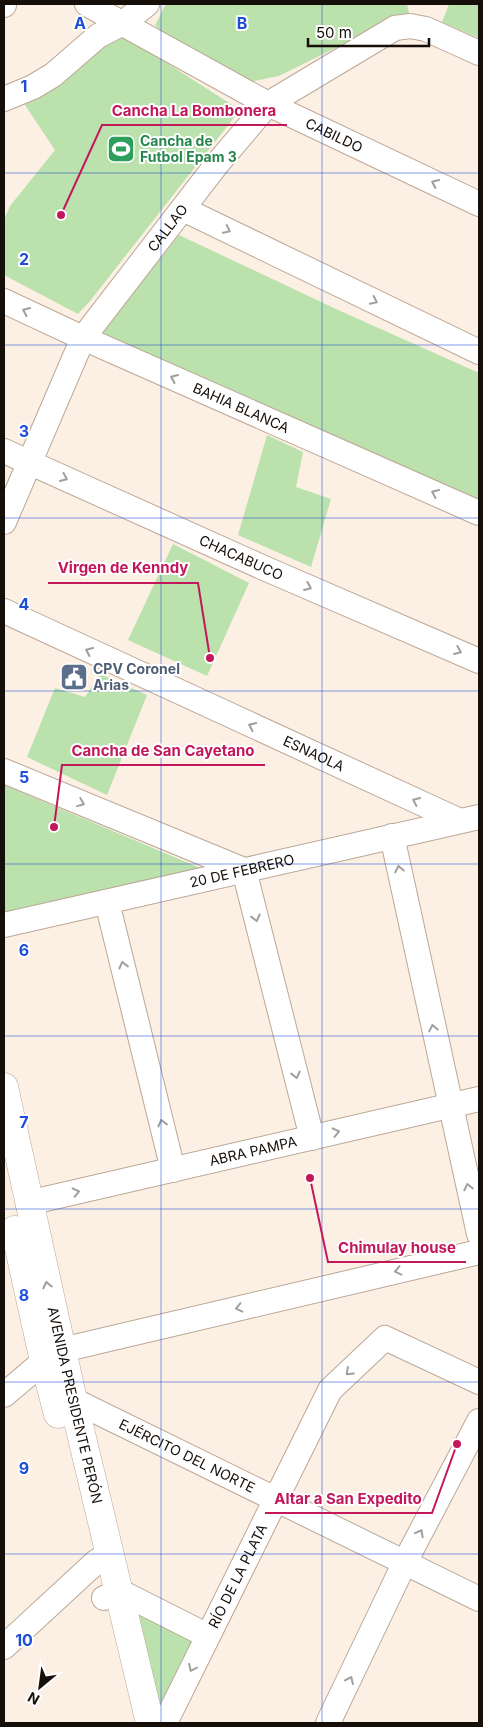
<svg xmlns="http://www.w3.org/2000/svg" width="483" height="1727" viewBox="0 0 483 1727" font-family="Inter,sans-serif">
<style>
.green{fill:#bbe2ac}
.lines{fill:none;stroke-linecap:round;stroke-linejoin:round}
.minor-casing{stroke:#bca897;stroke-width:26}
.major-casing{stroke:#bca897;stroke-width:29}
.minor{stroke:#fff;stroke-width:24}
.major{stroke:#fff;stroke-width:28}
.oneway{stroke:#a19f9d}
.grid{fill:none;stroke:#1d4ed8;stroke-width:1;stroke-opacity:0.55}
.labels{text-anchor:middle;stroke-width:4;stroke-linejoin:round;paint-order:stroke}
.street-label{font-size:14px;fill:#150e09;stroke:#fff}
.leisure-label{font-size:14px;font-weight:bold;fill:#27864d;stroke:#fff;text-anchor:start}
.service-label{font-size:14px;font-weight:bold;fill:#4e5e75;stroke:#fff;text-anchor:start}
.grid-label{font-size:16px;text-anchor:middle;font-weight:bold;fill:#1d4ed8;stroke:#fff;stroke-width:4;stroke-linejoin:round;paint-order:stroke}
.leader{fill:none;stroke:#c2185b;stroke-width:2}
.callout-dot{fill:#c2185b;stroke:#fff;stroke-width:2}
.callout-label{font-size:15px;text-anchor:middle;font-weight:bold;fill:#c2185b;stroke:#fff;stroke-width:4;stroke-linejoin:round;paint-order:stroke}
</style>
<rect width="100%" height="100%" fill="#fcefe4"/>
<g class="green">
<path d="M 166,4 L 407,4 L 410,17 L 392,20 L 279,76 L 249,82 L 166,38 L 155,25 Z"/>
<path d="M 449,4 L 479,4 L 479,38 L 442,22 Z"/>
<path d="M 117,31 L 240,110 L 90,301 L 78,314 L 4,275 L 4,220 L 10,206 L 55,150 L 21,99 Z"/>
<path d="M 179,235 L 336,309 L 479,373 L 479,501 L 98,336 Z"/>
<path d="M 267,435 L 303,452 L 296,487 L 331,499 L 311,567 L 238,535 Z"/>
<path d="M 173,544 L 249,583 L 207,676 L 128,640 Z"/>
<path d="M 100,674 L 147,695 L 107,795 L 27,757 L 55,688 L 85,697 Z"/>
<path d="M 4,785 L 205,870 L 4,915 Z"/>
<path d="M 124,1596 L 204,1637 L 162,1723 Z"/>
</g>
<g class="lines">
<g class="minor-casing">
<g id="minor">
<path id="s1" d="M 87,4 L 268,104 L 479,204"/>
<path d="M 4,5 L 4,4"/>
<path d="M 4,99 L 33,87 L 53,75 L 98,36 L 123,23 L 147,4"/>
<path d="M 183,209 L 479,352"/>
<path id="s2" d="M 4,301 L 83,338 L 479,513"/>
<path id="s3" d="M 4,451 L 264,568 L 479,661"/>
<path id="s4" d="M 4,522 L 83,338 L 217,164 L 268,104 L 395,28 L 410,26 L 426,29 L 479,53"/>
<path id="s5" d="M 4,611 L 460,821"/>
<path d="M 4,771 L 244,870 L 312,1138"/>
<path d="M 392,836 L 479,1234"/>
<path d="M 107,902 L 173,1170"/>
<path id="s6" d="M 4,925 L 479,817"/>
<path id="s7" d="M 28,1203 L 479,1099"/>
<path d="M 4,1395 L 44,1361 L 62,1350 L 479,1252"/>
<path id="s8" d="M 59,1401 L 73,1400 L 479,1599"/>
<path d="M 104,1598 L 119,1591 L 208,1636"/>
<path d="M 4,1647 L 96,1562 L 110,1554"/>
<path id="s9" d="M 165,1723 L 330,1390 L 385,1338 L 479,1382"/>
<path d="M 328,1723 L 405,1562 L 479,1421"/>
</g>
</g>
<g class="major-casing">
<g id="major">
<path id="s10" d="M 4,1087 L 73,1400 L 150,1723"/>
<path d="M 15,1230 L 44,1361 L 58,1414"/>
</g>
</g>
<use href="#minor" class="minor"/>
<use href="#major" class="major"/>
</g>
<defs><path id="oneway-chevron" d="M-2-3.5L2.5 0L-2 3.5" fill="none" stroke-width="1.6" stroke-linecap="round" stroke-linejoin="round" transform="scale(1.25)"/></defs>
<g class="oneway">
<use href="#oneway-chevron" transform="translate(435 183) rotate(-155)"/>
<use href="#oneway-chevron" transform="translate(227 230) rotate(26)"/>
<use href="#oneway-chevron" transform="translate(374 301) rotate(26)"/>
<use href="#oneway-chevron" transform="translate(26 311) rotate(-155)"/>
<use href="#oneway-chevron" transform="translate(174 378) rotate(-156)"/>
<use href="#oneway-chevron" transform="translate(64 478) rotate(24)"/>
<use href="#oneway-chevron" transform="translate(435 493) rotate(-156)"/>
<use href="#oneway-chevron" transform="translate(308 587) rotate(23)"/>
<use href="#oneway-chevron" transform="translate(89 651) rotate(-155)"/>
<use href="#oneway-chevron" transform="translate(458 651) rotate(23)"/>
<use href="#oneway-chevron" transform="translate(252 726) rotate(-155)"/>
<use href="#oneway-chevron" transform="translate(416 801) rotate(-155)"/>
<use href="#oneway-chevron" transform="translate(81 803) rotate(22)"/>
<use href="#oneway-chevron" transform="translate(399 869) rotate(-102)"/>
<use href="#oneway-chevron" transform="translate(256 918) rotate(76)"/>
<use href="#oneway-chevron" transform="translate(123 965) rotate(-104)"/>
<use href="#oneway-chevron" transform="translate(433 1028) rotate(-102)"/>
<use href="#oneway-chevron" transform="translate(296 1075) rotate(76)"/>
<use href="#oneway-chevron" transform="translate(162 1123) rotate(-104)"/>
<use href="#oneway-chevron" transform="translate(336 1132) rotate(-13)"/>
<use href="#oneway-chevron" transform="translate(468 1187) rotate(-103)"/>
<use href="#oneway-chevron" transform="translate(76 1192) rotate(-13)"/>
<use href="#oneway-chevron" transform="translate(398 1271) rotate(167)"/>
<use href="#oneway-chevron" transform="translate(47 1285) rotate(-103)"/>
<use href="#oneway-chevron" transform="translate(239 1308) rotate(167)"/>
<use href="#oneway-chevron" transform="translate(349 1372) rotate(137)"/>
<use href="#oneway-chevron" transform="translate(420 1533) rotate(-62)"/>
<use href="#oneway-chevron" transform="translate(192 1668) rotate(116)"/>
<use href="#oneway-chevron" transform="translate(350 1680) rotate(-65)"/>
</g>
<path class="grid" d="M 161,4 L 161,1723M 322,4 L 322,1723M 4,173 L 479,173M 4,345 L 479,345M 4,518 L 479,518M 4,691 L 479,691M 4,864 L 479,864M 4,1036 L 479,1036M 4,1209 L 479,1209M 4,1382 L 479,1382M 4,1554 L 479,1554"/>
<defs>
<g id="stadium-square" transform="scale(1.4375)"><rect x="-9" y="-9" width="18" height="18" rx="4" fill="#2e9e5b" stroke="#fff"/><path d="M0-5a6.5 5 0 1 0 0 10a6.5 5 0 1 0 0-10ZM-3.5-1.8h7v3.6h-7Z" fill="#fff"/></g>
<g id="civic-square" transform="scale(1.4375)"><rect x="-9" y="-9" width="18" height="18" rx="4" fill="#5c6f8a" stroke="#fff"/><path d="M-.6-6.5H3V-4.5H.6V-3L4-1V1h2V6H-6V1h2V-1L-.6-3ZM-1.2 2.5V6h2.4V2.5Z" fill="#fff"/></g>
</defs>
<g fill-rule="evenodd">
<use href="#stadium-square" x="121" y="149"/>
<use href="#civic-square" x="74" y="677"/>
</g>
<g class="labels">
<g class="street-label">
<text dy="5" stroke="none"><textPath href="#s1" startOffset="280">CABILDO</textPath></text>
<text dy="5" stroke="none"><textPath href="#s4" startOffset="339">CALLAO</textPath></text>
<text dy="5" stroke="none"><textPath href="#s2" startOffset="260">BAHIA BLANCA</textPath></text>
<text dy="5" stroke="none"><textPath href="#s3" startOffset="260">CHACABUCO</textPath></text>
<text dy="5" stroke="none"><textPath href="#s5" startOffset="341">ESNAOLA</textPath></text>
<text dy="5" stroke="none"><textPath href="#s6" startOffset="244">20 DE FEBRERO</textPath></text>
<text dy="5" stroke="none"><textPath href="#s7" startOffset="231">ABRA PAMPA</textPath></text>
<text dy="5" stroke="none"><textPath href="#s10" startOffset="326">AVENIDA PRESIDENTE PERÓN</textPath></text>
<text dy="5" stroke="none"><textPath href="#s8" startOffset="141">EJÉRCITO DEL NORTE</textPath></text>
<text dy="5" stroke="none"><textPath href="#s9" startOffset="164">RÍO DE LA PLATA</textPath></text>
</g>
<g class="leisure-label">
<text x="140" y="146">Cancha de<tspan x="140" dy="16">Futbol Epam 3</tspan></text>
</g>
<g class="service-label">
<text x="93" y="674">CPV Coronel<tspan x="93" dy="16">Arias</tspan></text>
</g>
</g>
<g class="grid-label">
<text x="80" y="29">A</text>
<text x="242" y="29">B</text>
<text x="24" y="92">1</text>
<text x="24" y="265">2</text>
<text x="24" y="437">3</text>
<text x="24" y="610">4</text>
<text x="24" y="783">5</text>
<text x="24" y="956">6</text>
<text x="24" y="1128">7</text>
<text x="24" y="1301">8</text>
<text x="24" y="1474">9</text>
<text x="24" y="1646">10</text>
</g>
<path class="leader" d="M61 215L102 125H287M210 658L198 583H48M54 827L62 765H265M310 1178L328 1262H466M457 1444L432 1513H265"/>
<g class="callout-dot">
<circle cx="61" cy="215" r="5"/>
<circle cx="210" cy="658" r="5"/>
<circle cx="54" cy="827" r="5"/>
<circle cx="310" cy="1178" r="5"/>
<circle cx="457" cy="1444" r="5"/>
</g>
<g class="callout-label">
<text x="194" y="116">Cancha La Bombonera</text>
<text x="123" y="573">Virgen de Kenndy</text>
<text x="163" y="756">Cancha de San Cayetano</text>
<text x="397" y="1253">Chimulay house</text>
<text x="348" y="1504">Altar a San Expedito</text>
</g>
<rect width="483" height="1727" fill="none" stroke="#150e09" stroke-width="10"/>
<g transform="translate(40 1687) rotate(209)" stroke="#ffffff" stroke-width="4" paint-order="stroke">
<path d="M0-4L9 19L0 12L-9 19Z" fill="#150e09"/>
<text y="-8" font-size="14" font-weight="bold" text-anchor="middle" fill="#150e09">N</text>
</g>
<path d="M308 38v8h121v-8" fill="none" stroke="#150e09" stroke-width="2.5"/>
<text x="316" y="38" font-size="15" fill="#150e09" stroke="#ffffff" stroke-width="4" paint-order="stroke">50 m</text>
</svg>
